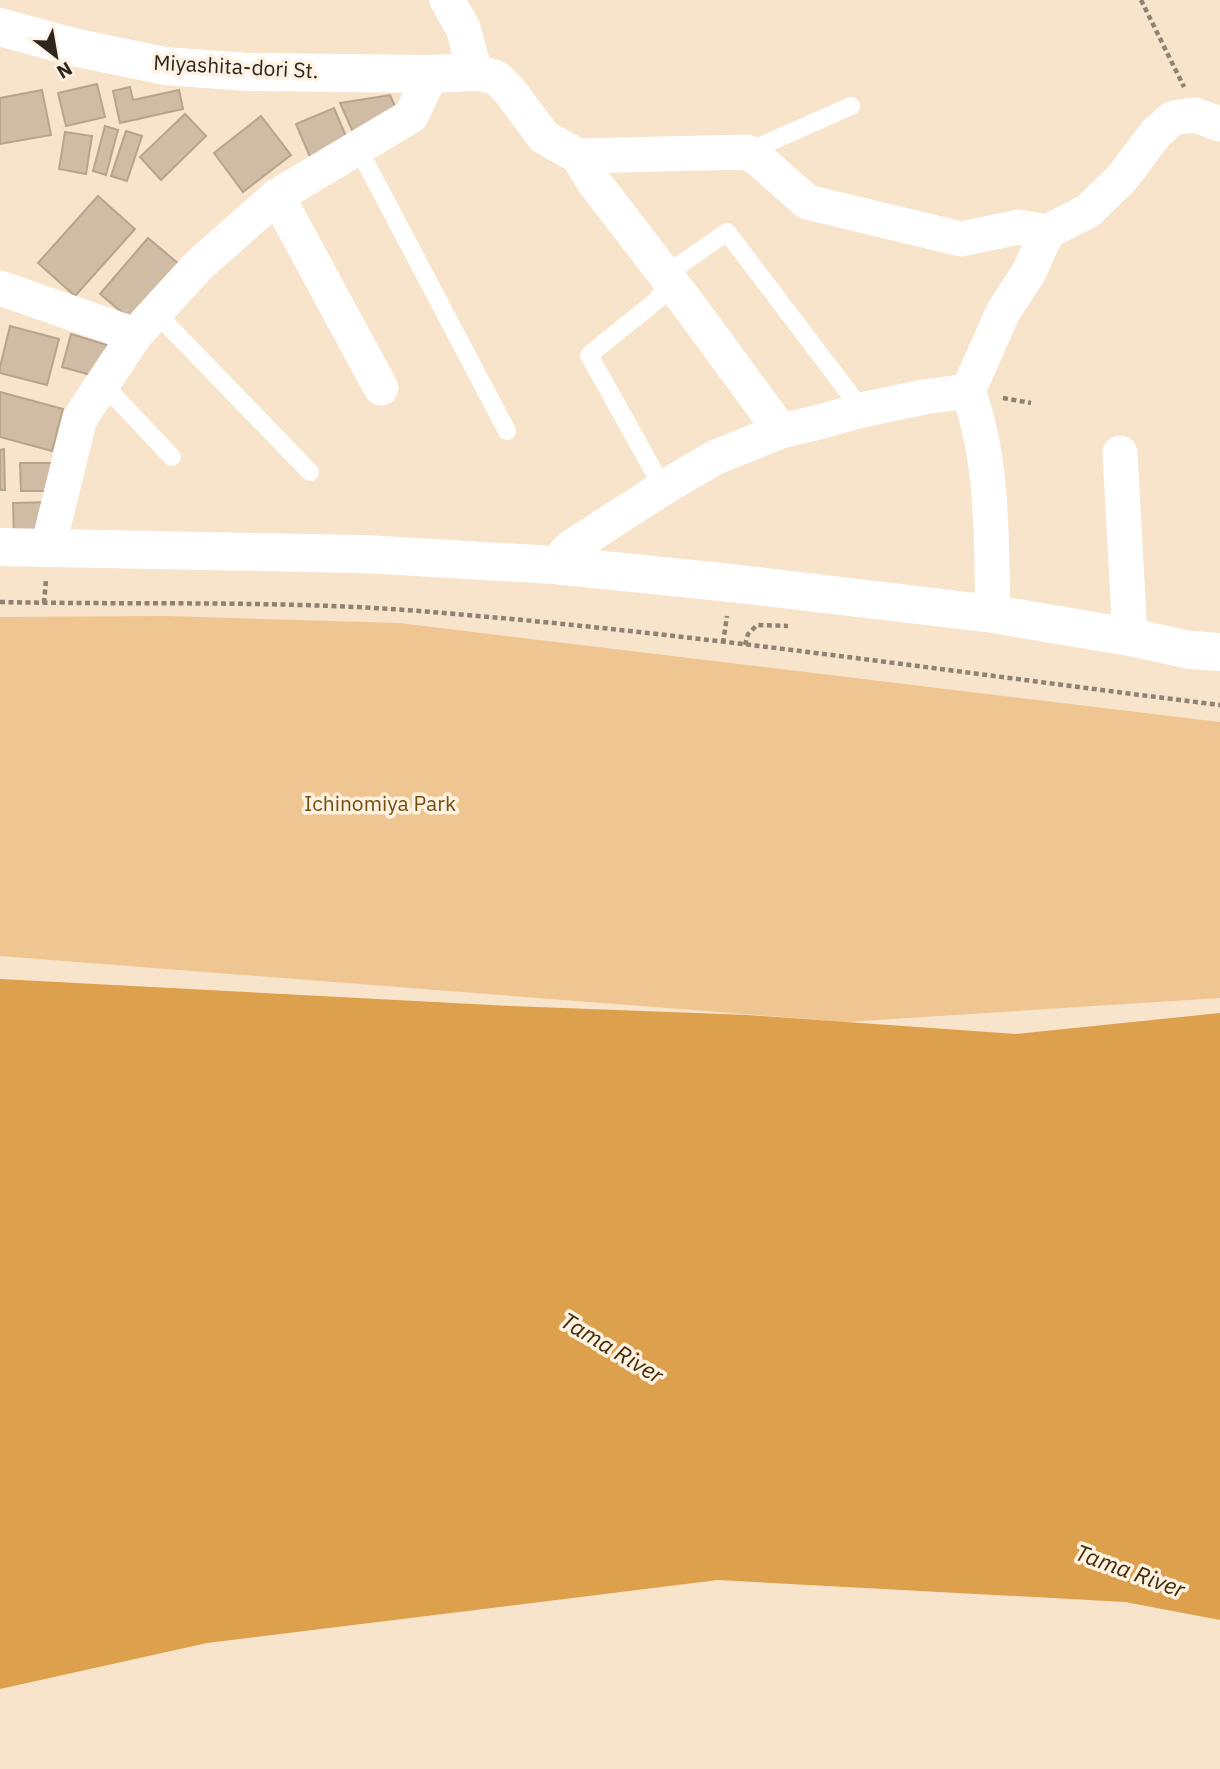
<svg xmlns="http://www.w3.org/2000/svg" width="1220" height="1769" viewBox="0 0 1220 1769" font-family="'IBM Plex Sans',sans-serif">
<style>
.green{fill:#efc692}
.water{fill:#dda04d}
.building{fill:#d0bca4;stroke:#b7a48c;stroke-width:2}
.lines{fill:none;stroke-linecap:round;stroke-linejoin:round}
.path{stroke:#908272;stroke-width:4.5;stroke-dasharray:5 3.5;stroke-linecap:butt}
.lane{stroke:#fff;stroke-width:18}
.street{stroke:#fff;stroke-width:35}
.secondary{stroke:#fff;stroke-width:38}
.labels{text-anchor:middle;stroke-width:7;stroke-linejoin:round;paint-order:stroke}
.street-label{font-size:21px;fill:#2e261d;stroke:#fef2e3}
.park-label{font-size:21px;fill:#774e0d;stroke:#fef2e3}
.water-label{font-size:23px;font-style:italic;fill:#442b06;stroke:#fef2e3}
</style>
<rect width="100%" height="100%" fill="#f8e3cb"/>
<path class="green" d="M 167,616 L 399,623 L 1220,722 L 1220,998 L 846,1022 L 0,956 L 0,617 Z"/>
<path class="water" d="M 0,979 L 511,1006 L 748,1015 L 1016,1034 L 1220,1013 L 1220,1620 L 1125,1602 L 718,1580 L 207,1643 L 0,1689 Z"/>
<g class="building">
<path d="M 97,84 L 105,117 L 66,126 L 58,93 Z"/>
<path d="M 130,87 L 133,100 L 179,90 L 183,109 L 120,123 L 113,91 Z"/>
<path d="M 42,90 L 51,135 L 0,144 L 0,98 Z"/>
<path d="M 390,95 L 400,118 L 356,139 L 340,103 Z"/>
<path d="M 334,108 L 348,141 L 310,157 L 296,124 Z"/>
<path d="M 185,114 L 206,136 L 161,180 L 140,157 Z"/>
<path d="M 261,116 L 291,155 L 243,192 L 214,153 Z"/>
<path d="M 105,126 L 118,130 L 106,175 L 93,171 Z"/>
<path d="M 126,131 L 142,136 L 127,181 L 111,176 Z"/>
<path d="M 65,132 L 92,136 L 86,174 L 59,169 Z"/>
<path d="M 98,196 L 135,229 L 75,296 L 38,263 Z"/>
<path d="M 148,238 L 179,264 L 131,320 L 100,294 Z"/>
<path d="M 10,326 L 59,339 L 47,385 L 0,373 L 0,367 Z"/>
<path d="M 71,334 L 107,345 L 98,377 L 62,367 Z"/>
<path d="M 0,392 L 63,409 L 52,451 L 0,437 Z"/>
<path d="M 4,449 L 5,490 L 0,490 L 0,450 Z"/>
<path d="M 20,463 L 55,463 L 55,491 L 21,491 Z"/>
<path d="M 49,502 L 50,538 L 14,539 L 13,503 Z"/>
</g>
<g class="lines">
<g class="path">
<path d="M 1141,0 L 1184,87"/>
<path d="M 1003,398 L 1031,403"/>
<path d="M 0,602 C 140,605 279,600 419,611 C 687,632 953,672 1220,705"/>
<path d="M 44,603 L 46,580"/>
<path d="M 723,643 L 727,616"/>
<path d="M 745,645 L 748,634 L 757,625 L 788,626"/>
</g>
<g class="lane">
<path d="M 358,148 L 507,431"/>
<path d="M 747,152 L 851,106"/>
<path d="M 156,313 L 310,472"/>
<path d="M 103,384 L 172,457"/>
<path d="M 663,488 L 589,355 L 657,300 L 681,264 L 727,232 L 862,410"/>
</g>
<g class="street">
<path d="M 447,0 L 463,28 L 475,72 L 497,78 L 509,90 L 544,137 L 578,156 L 747,152 L 762,162 L 807,202 L 961,239 L 1018,227 L 1047,232 L 1088,211 L 1122,178 L 1156,133 L 1173,118 L 1195,115 L 1220,124"/>
<path d="M 578,156 L 594,182 L 690,307 L 781,431"/>
<path d="M 277,196 L 381,388"/>
<path d="M 0,288 L 135,335"/>
<path d="M 968,391 C 994,462 991,540 993,614"/>
<path d="M 1120,453 L 1130,637"/>
<path d="M 48,547 L 80,418 L 135,335 L 199,265 L 277,196 L 411,116 L 431,74"/>
<path d="M 555,565 L 570,548 L 663,488 L 716,457 L 781,431 L 819,422 L 862,410 L 924,397 L 968,391 L 1003,312 L 1029,272 L 1047,232"/>
</g>
<g class="secondary">
<path d="M 0,27 L 73,47 L 165,66 L 247,72 L 431,74 L 475,72"/>
<path d="M 0,547 L 364,554 L 555,565 L 731,583 L 993,614 L 1130,637 L 1190,650 L 1220,652"/>
</g>
</g>
<g class="labels">
<g class="street-label">
<text transform="translate(236 67) rotate(3)" y="7">Miyashita-dori St.</text>
</g>
<g class="park-label">
<text x="380" y="811">Ichinomiya Park</text>
</g>
<g class="water-label">
<text transform="translate(612 1348) rotate(31)" y="8">Tama River</text>
<text transform="translate(1130 1571) rotate(20)" y="8">Tama River</text>
</g>
</g>
<g transform="translate(56 56) rotate(149)" stroke="#fef2e3" stroke-width="5" paint-order="stroke">
<path d="M0-5L12 26L0 18L-12 26Z" fill="#2e261d"/>
<text y="-10" font-size="19" font-weight="bold" text-anchor="middle" fill="#2e261d">N</text>
</g>
</svg>
